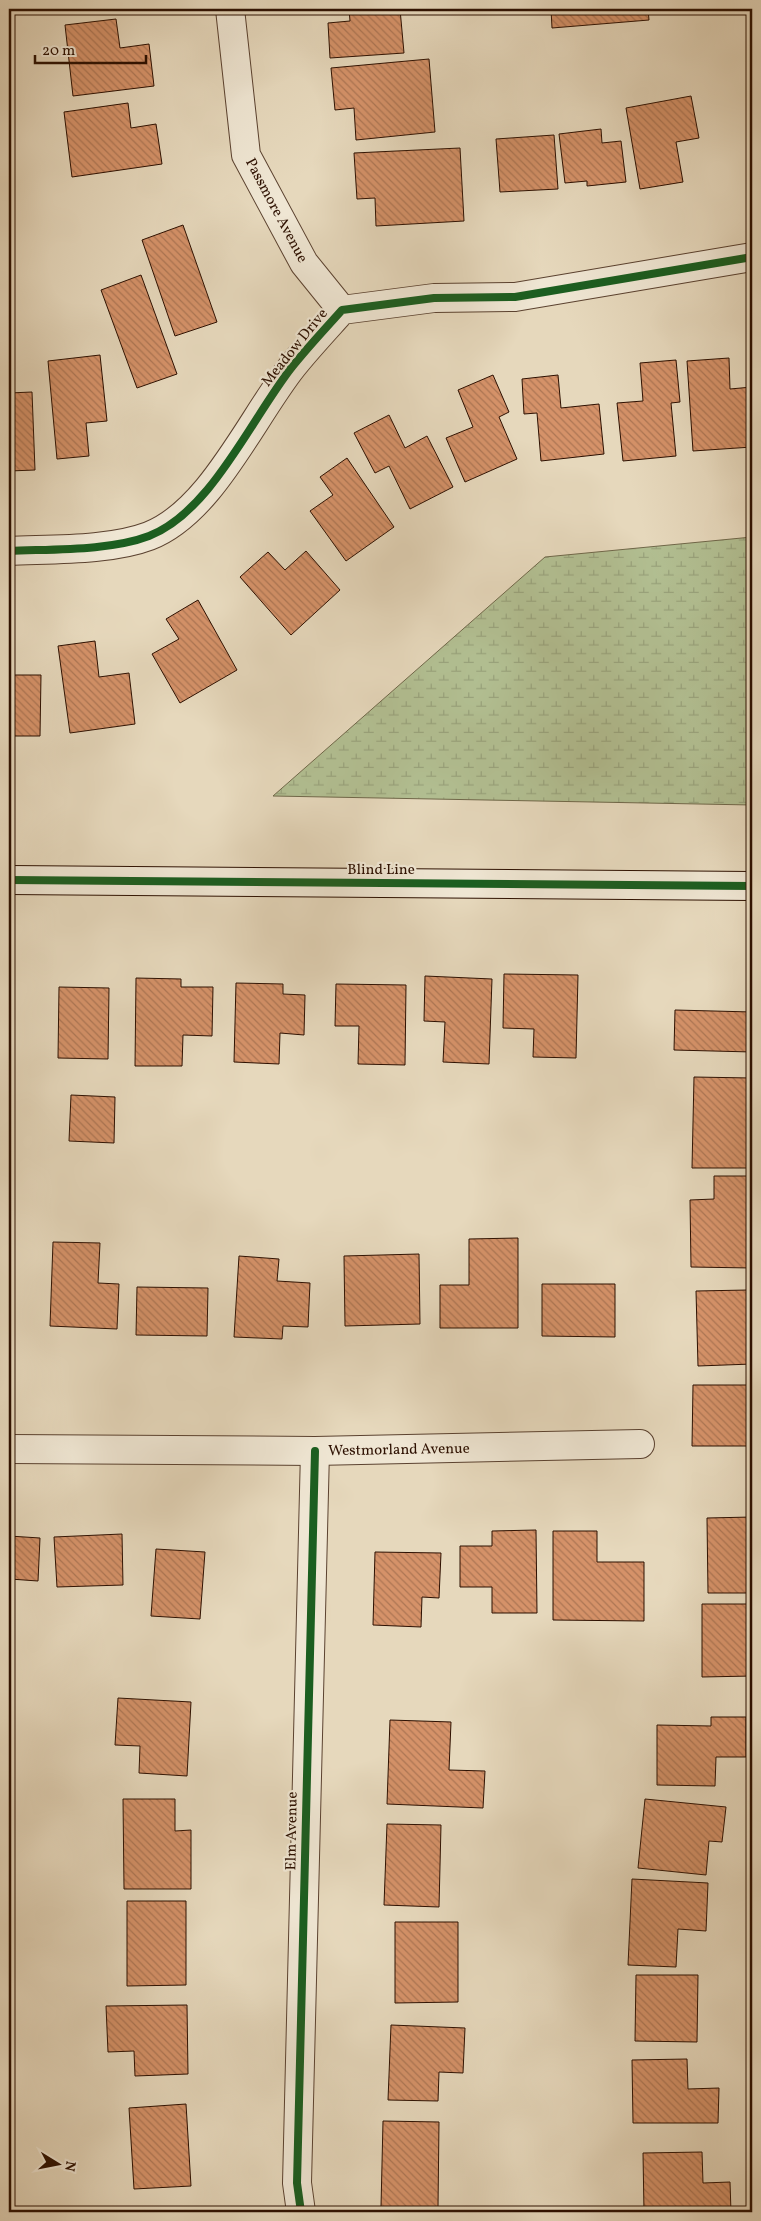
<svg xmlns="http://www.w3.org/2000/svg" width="761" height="2221" viewBox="0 0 761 2221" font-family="Vollkorn,serif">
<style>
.wetland{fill:url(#wetland-marsh);stroke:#70684a}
.building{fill:url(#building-back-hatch);stroke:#2d1001}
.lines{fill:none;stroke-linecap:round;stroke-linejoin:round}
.street-casing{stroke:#5b4230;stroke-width:30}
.secondary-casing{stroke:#2d1001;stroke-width:30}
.street{stroke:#efe6d3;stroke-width:28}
.secondary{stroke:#efe6d3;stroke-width:28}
.cycleway-casing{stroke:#efe6d3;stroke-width:11}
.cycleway{stroke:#1b5e20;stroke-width:8}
.labels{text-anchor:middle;stroke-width:4.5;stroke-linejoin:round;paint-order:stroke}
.street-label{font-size:15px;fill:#2d1001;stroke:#efe6d3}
</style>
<defs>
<pattern id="wetland-marsh" width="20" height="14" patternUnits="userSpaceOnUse" patternTransform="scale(1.25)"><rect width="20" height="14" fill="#b2bf92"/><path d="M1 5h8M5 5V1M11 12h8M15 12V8" fill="none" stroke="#99a37c"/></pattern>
<pattern id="building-back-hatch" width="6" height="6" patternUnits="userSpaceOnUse" patternTransform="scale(1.25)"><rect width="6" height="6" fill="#d59269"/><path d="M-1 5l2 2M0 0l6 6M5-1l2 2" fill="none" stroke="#ad7654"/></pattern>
</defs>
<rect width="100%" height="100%" fill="#e6d8bc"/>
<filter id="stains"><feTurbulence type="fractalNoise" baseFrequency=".004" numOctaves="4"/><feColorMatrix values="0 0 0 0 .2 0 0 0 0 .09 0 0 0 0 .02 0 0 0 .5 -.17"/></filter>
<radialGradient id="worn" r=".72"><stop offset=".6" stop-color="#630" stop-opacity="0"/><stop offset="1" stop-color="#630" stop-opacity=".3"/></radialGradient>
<path class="wetland" d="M 752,537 L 752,805 L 273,796 L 545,557 Z"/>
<g class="building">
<path d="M 349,9 L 400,9 L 404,53 L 330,58 L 328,23 L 350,21 Z"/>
<path d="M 551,9 L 648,9 L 649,20 L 552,28 Z"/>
<path d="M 116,19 L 120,48 L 149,44 L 154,86 L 73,96 L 65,25 Z"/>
<path d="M 429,59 L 435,132 L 356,140 L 354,108 L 335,110 L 331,68 Z"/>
<path d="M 691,96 L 699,138 L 676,142 L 683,182 L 640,189 L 626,108 Z"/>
<path d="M 128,103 L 131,128 L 156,124 L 162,164 L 72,177 L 64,112 Z"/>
<path d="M 601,129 L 602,143 L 621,141 L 626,182 L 587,186 L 587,181 L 565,183 L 559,134 Z"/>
<path d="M 554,135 L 558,189 L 500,192 L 496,139 Z"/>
<path d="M 460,148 L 464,221 L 376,226 L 375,198 L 357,199 L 354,153 Z"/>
<path d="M 183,225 L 217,322 L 175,336 L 142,240 Z"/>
<path d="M 141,275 L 177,374 L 137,388 L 101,290 Z"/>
<path d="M 100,355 L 107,421 L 86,423 L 89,456 L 57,459 L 48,361 Z"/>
<path d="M 729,358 L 730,389 L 752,387 L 752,447 L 693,451 L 687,361 Z"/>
<path d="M 676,360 L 680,402 L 671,403 L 676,456 L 623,461 L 617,403 L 643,401 L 640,363 Z"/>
<path d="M 493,375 L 509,412 L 499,417 L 517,459 L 465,482 L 446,438 L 473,427 L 458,390 Z"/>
<path d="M 558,375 L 561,408 L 599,404 L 604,454 L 541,461 L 537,413 L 524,414 L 522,379 Z"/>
<path d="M 32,392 L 35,470 L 9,471 L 9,393 Z"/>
<path d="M 389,415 L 405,448 L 427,436 L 453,487 L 410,509 L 389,466 L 375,473 L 354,433 Z"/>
<path d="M 347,458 L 394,527 L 346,561 L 310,511 L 333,495 L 320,477 Z"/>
<path d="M 306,551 L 340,590 L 291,635 L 240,577 L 268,552 L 285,570 Z"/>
<path d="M 198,600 L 237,670 L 180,703 L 152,654 L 179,639 L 166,619 Z"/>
<path d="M 95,641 L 99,677 L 129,673 L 135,724 L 70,733 L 58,646 Z"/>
<path d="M 9,675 L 41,675 L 40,736 L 9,736 Z"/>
<path d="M 504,974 L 578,975 L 576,1058 L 533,1057 L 534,1029 L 503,1028 Z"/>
<path d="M 425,976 L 492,979 L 489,1064 L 443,1062 L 445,1022 L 424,1021 Z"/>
<path d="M 136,978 L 181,979 L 181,987 L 213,987 L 212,1036 L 183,1035 L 182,1066 L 135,1066 Z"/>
<path d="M 236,983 L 283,984 L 283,994 L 305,995 L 304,1035 L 280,1033 L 279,1064 L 234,1062 Z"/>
<path d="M 336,984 L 406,985 L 405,1065 L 358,1064 L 359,1026 L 335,1026 Z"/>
<path d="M 59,987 L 109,988 L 108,1059 L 58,1058 Z"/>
<path d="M 675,1010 L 752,1012 L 752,1052 L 674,1050 Z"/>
<path d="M 694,1077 L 751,1078 L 752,1168 L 692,1168 Z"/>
<path d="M 71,1095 L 115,1097 L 114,1143 L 69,1141 Z"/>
<path d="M 714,1176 L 752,1176 L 752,1268 L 691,1267 L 690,1200 L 714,1199 Z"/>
<path d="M 518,1238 L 518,1328 L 440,1328 L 440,1285 L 469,1285 L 469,1239 Z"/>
<path d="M 53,1242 L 100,1243 L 98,1283 L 119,1284 L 117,1329 L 50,1326 Z"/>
<path d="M 419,1254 L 420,1324 L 345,1326 L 344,1256 Z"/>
<path d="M 239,1256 L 279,1259 L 277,1281 L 310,1283 L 308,1327 L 283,1326 L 282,1339 L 234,1337 Z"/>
<path d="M 748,1279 L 752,1279 L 752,1364 L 698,1366 L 696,1291 L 748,1290 Z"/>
<path d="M 542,1284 L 615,1284 L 615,1337 L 542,1336 Z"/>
<path d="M 137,1287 L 208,1288 L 207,1336 L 136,1335 Z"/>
<path d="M 693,1385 L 752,1385 L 752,1446 L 692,1446 Z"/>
<path d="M 752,1517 L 752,1593 L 708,1593 L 707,1518 Z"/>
<path d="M 536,1530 L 537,1613 L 492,1613 L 492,1587 L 460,1587 L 460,1546 L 492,1546 L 492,1531 Z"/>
<path d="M 553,1531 L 597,1531 L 597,1562 L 644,1562 L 644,1621 L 553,1620 Z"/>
<path d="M 122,1534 L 123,1585 L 57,1587 L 54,1537 Z"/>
<path d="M 9,1536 L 40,1538 L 38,1581 L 10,1579 L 9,1607 Z"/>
<path d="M 156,1549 L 205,1552 L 200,1619 L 151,1616 Z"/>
<path d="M 375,1552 L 441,1553 L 439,1598 L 422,1597 L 421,1627 L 373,1625 Z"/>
<path d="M 702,1604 L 752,1604 L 752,1676 L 702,1677 Z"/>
<path d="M 118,1698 L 191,1702 L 187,1776 L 139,1773 L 140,1746 L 115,1745 Z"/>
<path d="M 711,1717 L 746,1717 L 746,1757 L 716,1757 L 715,1786 L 657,1785 L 657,1725 L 711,1726 Z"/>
<path d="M 390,1720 L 451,1722 L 449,1770 L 485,1771 L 483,1808 L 387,1804 Z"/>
<path d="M 123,1799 L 175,1799 L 175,1831 L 191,1830 L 191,1889 L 124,1889 Z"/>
<path d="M 645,1799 L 726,1807 L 722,1842 L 709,1841 L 706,1875 L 638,1868 Z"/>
<path d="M 387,1824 L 441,1825 L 439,1907 L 384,1905 Z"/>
<path d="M 632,1879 L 708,1883 L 706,1931 L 678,1929 L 676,1967 L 628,1965 Z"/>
<path d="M 127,1901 L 186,1901 L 186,1985 L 127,1986 Z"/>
<path d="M 395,1922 L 458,1922 L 458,2002 L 395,2003 Z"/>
<path d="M 636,1975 L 698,1975 L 697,2042 L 635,2041 Z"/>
<path d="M 187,2005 L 188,2074 L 135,2076 L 134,2051 L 108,2052 L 106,2006 Z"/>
<path d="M 391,2025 L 465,2028 L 463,2073 L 439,2072 L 438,2101 L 388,2100 Z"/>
<path d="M 687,2059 L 688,2089 L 719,2088 L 718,2123 L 633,2123 L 632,2060 Z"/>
<path d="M 186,2104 L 191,2186 L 134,2189 L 129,2108 Z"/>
<path d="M 383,2121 L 439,2122 L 438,2207 L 381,2207 Z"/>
<path d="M 702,2152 L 703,2183 L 730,2182 L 731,2212 L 644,2212 L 643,2153 Z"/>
</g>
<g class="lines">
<g class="street-casing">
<g id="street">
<path d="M 230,9 L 246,155 L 304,263 L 342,310"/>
<path d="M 9,551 C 50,549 110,551 149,536 C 211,512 251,419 292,367 C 308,347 325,329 342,310 L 434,298 L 515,297 L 752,257"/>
<path d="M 9,1449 L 315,1451 L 640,1444"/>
<path d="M 301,2212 L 297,2183 L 315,1451"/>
</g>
</g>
<g class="secondary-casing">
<path id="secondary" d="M 9,880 L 752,886"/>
</g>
<use href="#street" class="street"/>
<use href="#secondary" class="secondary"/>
<g class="cycleway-casing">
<g id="cycleway">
<path d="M 9,551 C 50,549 110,551 149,536 C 211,512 251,419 292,367 C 308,347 325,329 342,310 L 434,298 L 515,297 L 752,257"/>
<path d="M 9,880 L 752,886"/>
<path d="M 301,2212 L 297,2183 L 315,1451"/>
</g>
</g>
<use href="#cycleway" class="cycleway"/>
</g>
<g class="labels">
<g class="street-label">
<text transform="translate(277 210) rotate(62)" y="5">Passmore Avenue</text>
<text transform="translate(294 347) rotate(-51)" y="5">Meadow Drive</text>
<text x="381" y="874">Blind Line</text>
<text transform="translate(399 1449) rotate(-1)" y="5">Westmorland Avenue</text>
<text transform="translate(291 1831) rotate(-89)" y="5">Elm Avenue</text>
</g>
</g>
<rect width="761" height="2221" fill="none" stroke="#e6d8bc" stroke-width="30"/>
<rect x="10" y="10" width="741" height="2201" fill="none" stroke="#2d1001" stroke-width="2.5"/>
<rect x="15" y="15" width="731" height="2191" fill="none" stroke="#2d1001"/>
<g transform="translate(58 2164) rotate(100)" stroke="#efe6d3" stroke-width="4" paint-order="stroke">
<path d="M0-4L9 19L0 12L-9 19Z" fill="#2d1001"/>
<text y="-8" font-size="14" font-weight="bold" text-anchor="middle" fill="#2d1001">N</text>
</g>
<path d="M35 55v8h111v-8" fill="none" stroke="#2d1001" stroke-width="2.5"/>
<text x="42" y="55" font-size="15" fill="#2d1001" stroke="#efe6d3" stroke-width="4" paint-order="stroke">20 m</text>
<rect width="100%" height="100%" filter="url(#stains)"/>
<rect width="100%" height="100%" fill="url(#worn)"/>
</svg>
